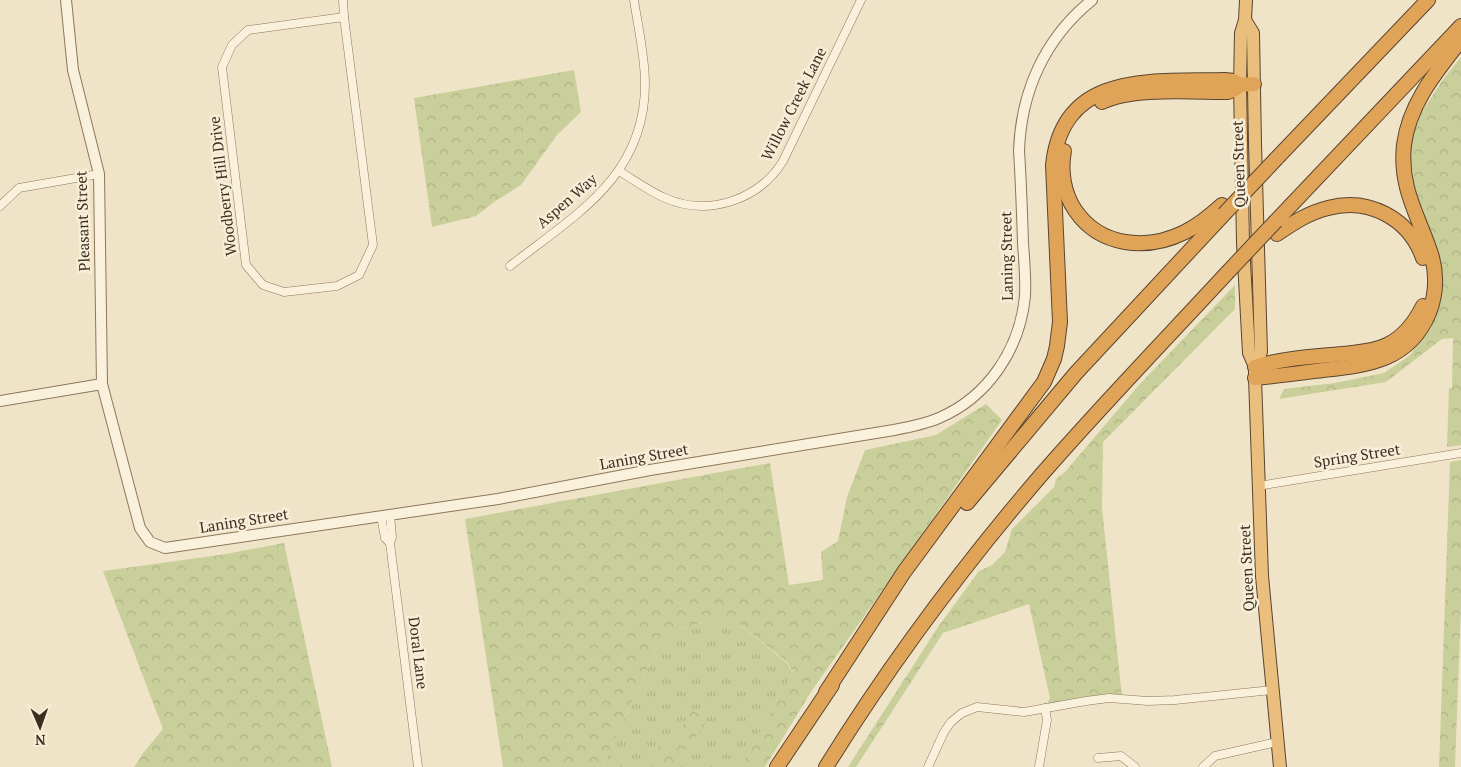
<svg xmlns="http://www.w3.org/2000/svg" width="1461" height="767" viewBox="0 0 1461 767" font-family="'PT Serif',serif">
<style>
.grass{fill:url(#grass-tufts)}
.forest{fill:url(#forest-crowns)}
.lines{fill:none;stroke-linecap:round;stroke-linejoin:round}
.minor-casing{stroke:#8d765c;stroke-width:9}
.tertiary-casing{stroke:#8d765c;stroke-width:12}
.trunk-casing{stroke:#5b4430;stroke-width:14}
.motorway-casing{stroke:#5b4430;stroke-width:16}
.minor{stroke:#faf1dc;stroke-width:8}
.tertiary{stroke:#faf1dc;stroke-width:10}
.trunk{stroke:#eabe7c;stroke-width:12}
.motorway{stroke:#e0a458;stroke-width:14}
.motorway-bridge-casing{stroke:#5b4430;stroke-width:16;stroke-linecap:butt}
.motorway-bridge{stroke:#e0a458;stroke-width:14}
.labels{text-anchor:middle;stroke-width:5;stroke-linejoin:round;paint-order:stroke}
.street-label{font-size:15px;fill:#3d2e20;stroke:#f7eed8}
</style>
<defs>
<pattern id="grass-tufts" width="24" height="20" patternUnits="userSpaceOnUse" patternTransform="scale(1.25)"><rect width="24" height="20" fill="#c9cf9b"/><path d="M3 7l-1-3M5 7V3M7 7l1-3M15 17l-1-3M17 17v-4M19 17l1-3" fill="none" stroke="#aeb285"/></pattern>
<pattern id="forest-crowns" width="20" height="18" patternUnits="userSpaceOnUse" patternTransform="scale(1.25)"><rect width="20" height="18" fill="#c9cf9b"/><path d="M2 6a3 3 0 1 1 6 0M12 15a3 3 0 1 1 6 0" fill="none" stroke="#aeb285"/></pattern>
</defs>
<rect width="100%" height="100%" fill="#f0e4c8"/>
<path class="grass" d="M 730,617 L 786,662 L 793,673 L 740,767 L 602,767 L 663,635 L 701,623 Z"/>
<g class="forest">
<path d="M 1461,57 L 1461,445 L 1447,447 L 1449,388 L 1452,388 L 1453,338 L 1442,339 L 1386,382 L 1279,399 L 1284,389 L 1335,383 L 1384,373 L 1409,356 L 1431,328 L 1438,298 L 1415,199 L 1409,151 L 1418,118 L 1444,78 Z"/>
<path d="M 574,70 L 581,112 L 557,135 L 521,185 L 494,202 L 476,216 L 432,227 L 414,98 Z"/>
<path d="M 1235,285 L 1235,309 L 1103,442 L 1102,508 L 1122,697 L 1111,694 L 1047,704 L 1050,698 L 1029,604 L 943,633 L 856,767 L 848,767 L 938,627 L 979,571 L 992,565 L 1005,552 L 1012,529 L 1054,487 L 1056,479 L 1065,472 L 1139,385 Z"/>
<path d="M 986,404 L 1002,420 L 811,692 L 765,767 L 740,767 L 793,672 L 786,661 L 730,617 L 701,623 L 663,635 L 602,767 L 503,767 L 465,519 L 770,463 L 789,585 L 823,580 L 821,552 L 838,541 L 847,497 L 865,450 L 936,435 Z"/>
<path d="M 1461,460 L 1461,605 L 1455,767 L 1439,767 L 1450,462 Z"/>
<path d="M 284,543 L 332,767 L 134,767 L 144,752 L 163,729 L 103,571 L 220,555 Z"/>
<path d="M 703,707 L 706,709 L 708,716 L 704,726 L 690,745 L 680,767 C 671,767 662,767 655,762 C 655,758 655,753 656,750 C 659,744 666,746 671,742 C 684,731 683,711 703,707 Z"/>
</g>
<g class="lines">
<g class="minor-casing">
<g id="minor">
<path d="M 343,0 L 344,17"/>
<path d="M 344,17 L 373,245 L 359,275 L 337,286 L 284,292 L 263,285 L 246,265 L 222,67 L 232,45 L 248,30 Z"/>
<path d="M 619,171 C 634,180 649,191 665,198 C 708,217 759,200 783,161 L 861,0"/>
<path d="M 0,206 L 19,188 L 99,174"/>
<path d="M 510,266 C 575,215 645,177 645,84 C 645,56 638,27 634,0"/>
<path d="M 1258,486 L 1461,453"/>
<path d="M 390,515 L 392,537 L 390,543 L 418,767"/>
<path d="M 381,516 L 385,538 L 390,543"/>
<path d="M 1098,758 L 1121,756 L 1135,767"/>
<path d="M 928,767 L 944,732 L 951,722 L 962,713 L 977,707 L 1024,712 L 1086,701 L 1109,698 L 1148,701 L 1175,700 L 1272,690"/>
<path d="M 1039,767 L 1047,720 L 1045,708"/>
<path d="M 1203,767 L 1215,756 L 1277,742"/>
</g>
</g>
<g class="tertiary-casing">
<g id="tertiary">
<path d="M 66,0 L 73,70 L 99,174 L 102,384 L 140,528 L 150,542 L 165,548 L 498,499 L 650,470 L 894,430 C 910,427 925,424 939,418 C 988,397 1020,349 1025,296 C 1026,278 1024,260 1023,242 C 1022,212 1021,181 1019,151 C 1021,91 1045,38 1092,0"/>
<path d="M 0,401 L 102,384"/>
</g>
</g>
<g class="trunk-casing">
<g id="trunk">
<path d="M 1246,0 L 1245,20 L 1241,33 L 1240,85 L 1243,243 L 1249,353 L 1255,367 L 1255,378 L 1262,576 L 1280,767"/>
<path d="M 1245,20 L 1253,33 L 1255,144 L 1261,352 L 1255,367"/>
</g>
</g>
<g class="motorway-casing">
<g id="motorway">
<path d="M 1102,102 C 1131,87 1193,92 1228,92 L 1235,89 L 1240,85"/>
<path d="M 1064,151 C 1060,171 1064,194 1075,210 C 1100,247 1147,251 1185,232 C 1199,225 1211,215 1222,205"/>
<path d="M 1276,159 L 1428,0"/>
<path d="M 1276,221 L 1461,26"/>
<path d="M 1277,234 C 1293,223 1308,213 1328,208 C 1368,197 1409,218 1423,258"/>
<path d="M 1255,367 C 1283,358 1312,357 1342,354 C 1357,352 1373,352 1387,345 C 1404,337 1415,322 1423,306"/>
<path d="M 1255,378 C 1278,376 1300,373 1323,370 C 1368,365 1409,361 1429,313 C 1436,295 1437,276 1432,257 C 1420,218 1399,189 1404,145 C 1409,104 1436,72 1461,40"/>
<path d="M 967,503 L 1076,373 L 1224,214"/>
<path d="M 826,692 L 904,572 L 1044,382 L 1054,359 L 1057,346 L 1060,322 L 1053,165 C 1063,70 1154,82 1225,80 L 1234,81 L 1240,85 L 1254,84"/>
<path d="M 777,767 L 832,685"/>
<path d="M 826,767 C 890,664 963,566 1042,474 C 1102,405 1165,340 1227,273"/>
</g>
</g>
<use href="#minor" class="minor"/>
<use href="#tertiary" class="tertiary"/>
<use href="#trunk" class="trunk"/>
<use href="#motorway" class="motorway"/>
<g class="motorway-bridge-casing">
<g id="motorway-bridge">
<path d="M 1224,214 L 1276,159"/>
<path d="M 1227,273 L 1276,221"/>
</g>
</g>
<use href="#motorway-bridge" class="motorway-bridge"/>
</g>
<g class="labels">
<g class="street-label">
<text transform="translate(794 104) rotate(-63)" y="5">Willow Creek Lane</text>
<text transform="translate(1239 164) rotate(-92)" y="5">Queen Street</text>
<text transform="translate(223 186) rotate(-97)" y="5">Woodberry Hill Drive</text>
<text transform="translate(567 201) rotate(-41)" y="5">Aspen Way</text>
<text transform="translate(83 221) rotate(-92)" y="5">Pleasant Street</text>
<text transform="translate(1007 256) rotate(-91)" y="5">Laning Street</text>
<text transform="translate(1357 456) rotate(-9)" y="5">Spring Street</text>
<text transform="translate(644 457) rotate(-10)" y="5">Laning Street</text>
<text transform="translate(244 521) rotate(-9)" y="5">Laning Street</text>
<text transform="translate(1247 568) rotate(-93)" y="5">Queen Street</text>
<text transform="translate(418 653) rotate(83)" y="5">Doral Lane</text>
</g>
</g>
<g transform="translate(40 727) rotate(178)" stroke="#f7eed8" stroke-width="4" paint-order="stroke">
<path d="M0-4L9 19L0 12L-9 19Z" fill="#3d2e20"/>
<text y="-8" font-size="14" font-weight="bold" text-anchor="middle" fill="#3d2e20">N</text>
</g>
</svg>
